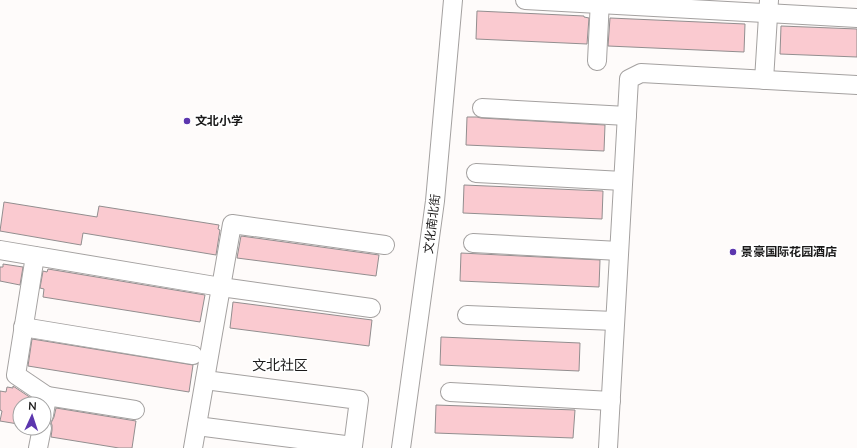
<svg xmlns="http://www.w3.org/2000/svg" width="857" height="448" viewBox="0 0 857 448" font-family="Lato,'Noto Sans SC',sans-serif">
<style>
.building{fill:#facad0;stroke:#928e8f}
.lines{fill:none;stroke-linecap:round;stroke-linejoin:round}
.minor-casing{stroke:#a4a1a0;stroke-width:20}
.minor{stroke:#fff;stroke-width:18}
.poi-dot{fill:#5c36ae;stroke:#fff;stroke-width:1.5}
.labels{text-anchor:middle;stroke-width:3.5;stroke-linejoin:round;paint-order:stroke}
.poi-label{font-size:12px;font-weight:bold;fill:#1a1919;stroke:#fff;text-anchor:start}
.street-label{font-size:12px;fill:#1a1919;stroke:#fff}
.quarter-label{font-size:14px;fill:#1a1919;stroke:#fff}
</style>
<rect width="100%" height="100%" fill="#fefbfa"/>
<g class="building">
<path d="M 477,11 L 584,16 L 584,17 L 589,18 L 587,44 L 476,39 Z"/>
<path d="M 610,18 L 745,24 L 744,52 L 608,46 Z"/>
<path d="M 781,26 L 857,29 L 857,57 L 780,54 Z"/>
<path d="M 467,117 L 477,117 L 481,118 L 605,125 L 604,151 L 466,145 Z"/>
<path d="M 464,185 L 603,191 L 602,219 L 463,213 Z"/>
<path d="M 4,202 L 97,217 L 99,206 L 219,225 L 218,229 L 220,230 L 216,255 L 83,233 L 81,245 L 0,231 Z"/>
<path d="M 241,236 L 379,255 L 376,276 L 237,258 Z"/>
<path d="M 461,253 L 600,260 L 599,287 L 460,281 Z"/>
<path d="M 3,264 L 23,267 L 20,285 L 0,281 L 0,267 L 3,267 Z"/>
<path d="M 48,269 L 205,295 L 200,322 L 43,297 L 44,289 L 40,288 L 43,271 L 47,272 Z"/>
<path d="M 233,302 L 372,320 L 369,346 L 230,328 Z"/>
<path d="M 441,337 L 580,343 L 579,371 L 440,365 Z"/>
<path d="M 32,339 L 193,365 L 189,392 L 28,366 Z"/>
<path d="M 13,386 L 34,400 L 33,404 L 20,404 L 20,411 L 18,424 L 0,421 L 2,411 L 0,410 L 0,391 L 6,392 L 7,387 L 13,388 Z"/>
<path d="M 436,405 L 575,410 L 573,438 L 435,433 Z"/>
<path d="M 56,408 L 136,421 L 132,448 L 119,448 L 51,437 L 52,430 L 52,425 L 51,423 L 54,417 Z"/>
</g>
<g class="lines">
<g class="minor-casing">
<g id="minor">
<path d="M 525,0 L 857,18"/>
<path d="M 597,61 L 600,0"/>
<path d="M 764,80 L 769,0"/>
<path d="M 482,108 L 627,116"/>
<path d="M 476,173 L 623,181"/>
<path d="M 473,243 L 619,251"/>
<path d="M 0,250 L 221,287 L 371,308"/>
<path d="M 35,256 L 16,375 L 47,396"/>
<path d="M 467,315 L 615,321"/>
<path d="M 23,327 L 193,355"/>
<path d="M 450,392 L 611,401"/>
<path d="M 44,415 L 47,396 L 135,410"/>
<path d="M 197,426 L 353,446 L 359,400 L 205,380"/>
<path d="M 38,448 L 42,428"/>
<path d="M 193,448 L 232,224 L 385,245"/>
<path d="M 401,448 L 435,201 L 453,0"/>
<path d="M 608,448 L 629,79 L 641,73 L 857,85"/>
</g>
</g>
<use href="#minor" class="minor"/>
</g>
<g class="poi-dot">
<circle cx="187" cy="121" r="4"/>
<circle cx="733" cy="252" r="4"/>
</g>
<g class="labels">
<g class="poi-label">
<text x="195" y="125">文北小学</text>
<text x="741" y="256">景豪国际花园酒店</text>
</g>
<g class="street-label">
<text transform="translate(432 224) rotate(-83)" y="4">文化南北街</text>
</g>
<g class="quarter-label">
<text x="280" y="370">文北社区</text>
</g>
</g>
<g transform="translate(32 416) rotate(3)"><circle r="19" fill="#ffffff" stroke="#a3a3a3"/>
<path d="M0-3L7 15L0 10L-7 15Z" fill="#5c36ae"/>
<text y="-6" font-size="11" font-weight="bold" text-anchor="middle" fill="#1a1919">N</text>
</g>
</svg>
